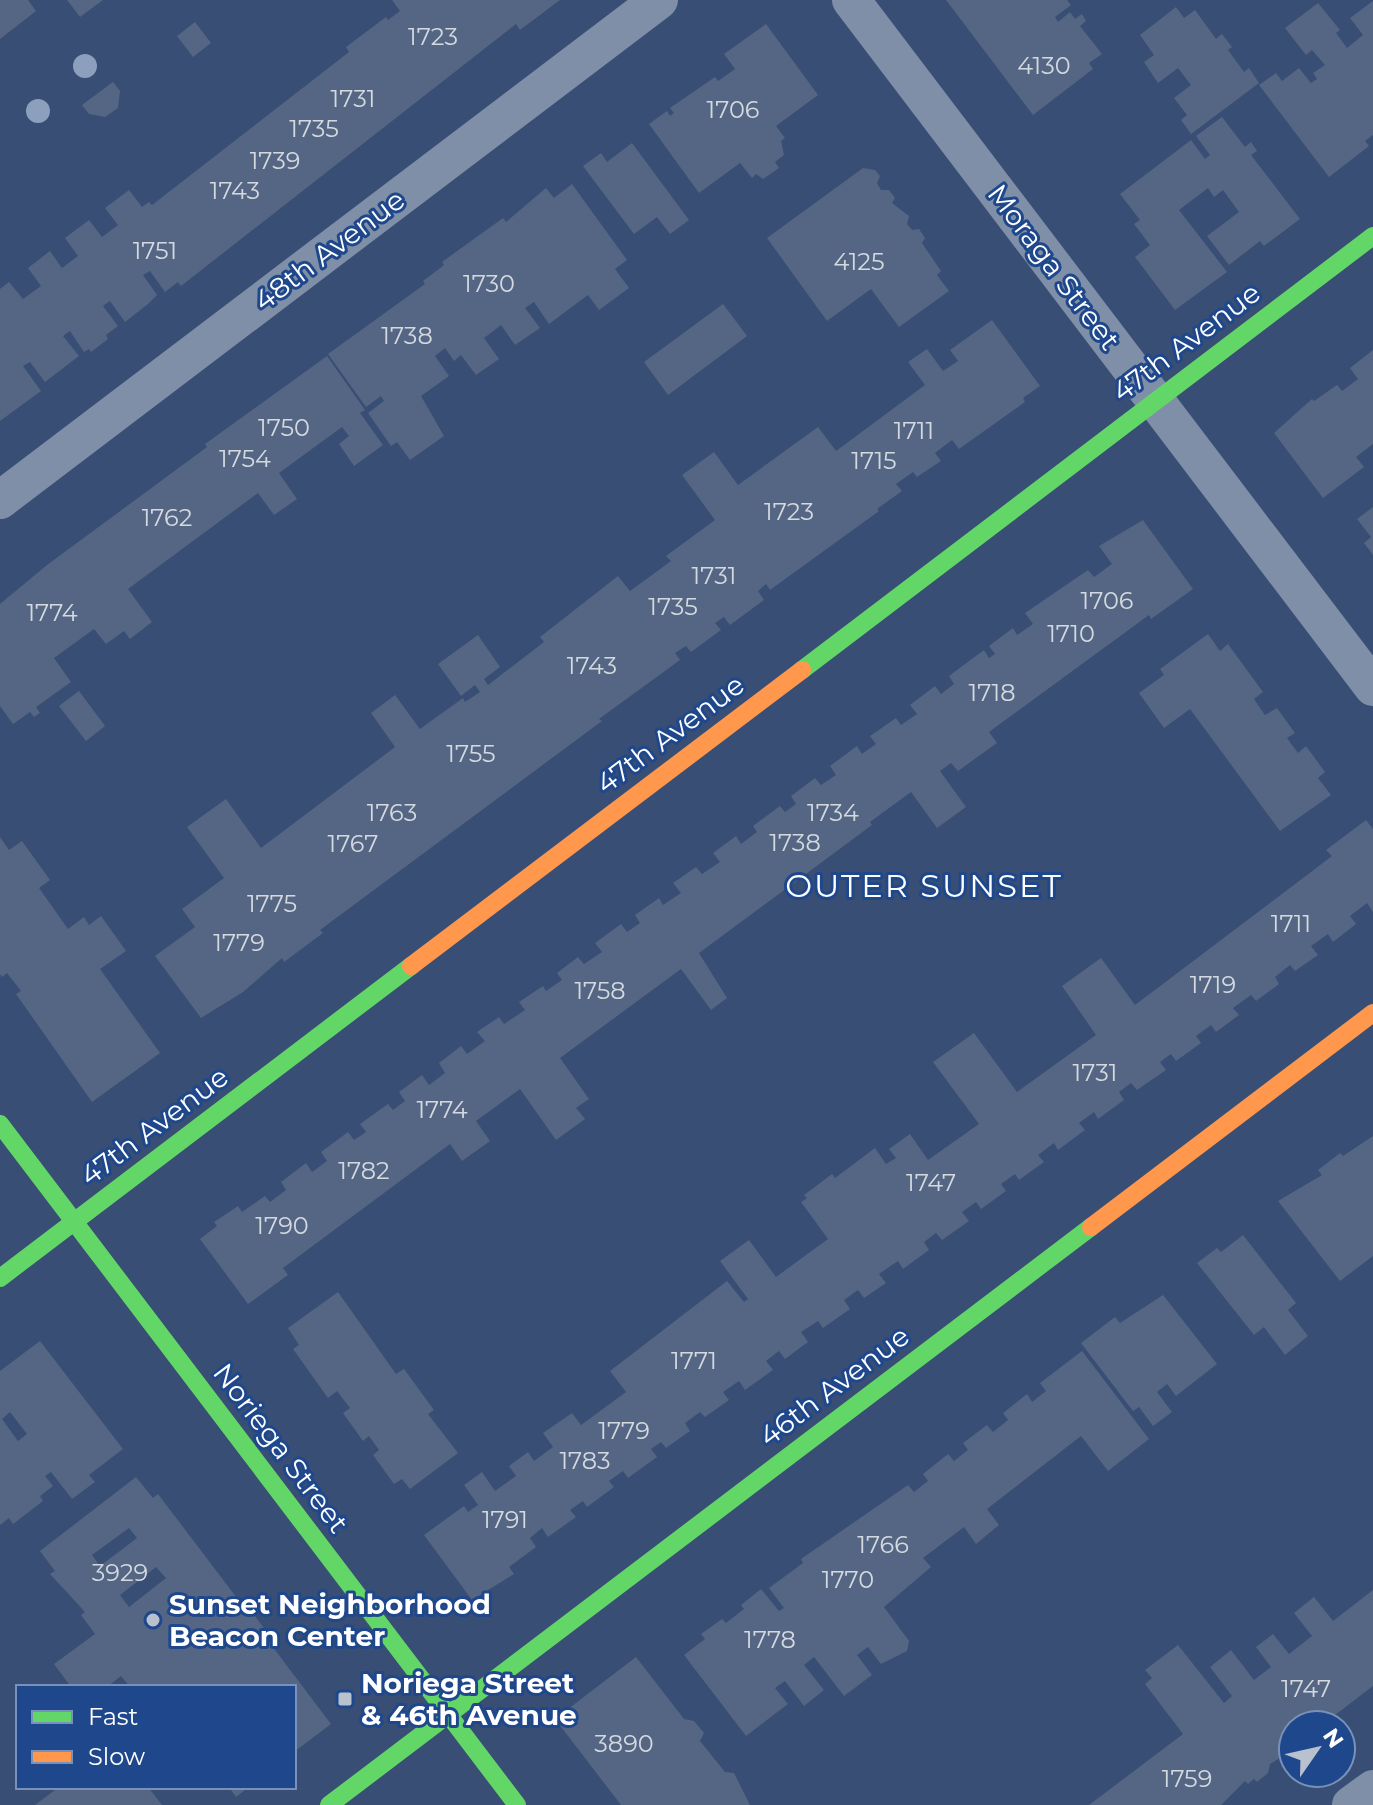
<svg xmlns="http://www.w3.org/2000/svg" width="1373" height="1805" viewBox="0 0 1373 1805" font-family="Montserrat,sans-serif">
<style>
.building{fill:#546683;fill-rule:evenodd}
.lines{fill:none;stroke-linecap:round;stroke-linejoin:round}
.street{stroke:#7f8fa7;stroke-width:38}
.fast{stroke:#63d668;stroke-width:18}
.slow{stroke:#ff974d;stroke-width:18}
.tree{fill:#8c9fbd}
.poi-dot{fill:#b9c1ce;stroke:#1f488c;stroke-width:3}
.labels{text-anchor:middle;stroke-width:6;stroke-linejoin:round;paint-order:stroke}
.number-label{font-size:24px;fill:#d4d9e0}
.street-label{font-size:28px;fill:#fff;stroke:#1f488c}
.poi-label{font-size:28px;font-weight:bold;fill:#fff;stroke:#1f488c;text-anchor:start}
.quarter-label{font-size:32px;letter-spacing:2px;fill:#fff;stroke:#1f488c}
</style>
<rect width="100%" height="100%" fill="#384e74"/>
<g class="building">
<path d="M 0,0 L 28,0 L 36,11 L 0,39 Z"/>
<path d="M 67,0 L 103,0 L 80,17 Z"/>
<path d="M 392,0 L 560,0 L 520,30 L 516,24 L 181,286 L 178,282 L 165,292 L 150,271 L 143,275 L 157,295 L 148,304 L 125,322 L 110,301 L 103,306 L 118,326 L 106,335 L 108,339 L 91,352 L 89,349 L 84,352 L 70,331 L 63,336 L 79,356 L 45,382 L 30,362 L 23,366 L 41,391 L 0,421 L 0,289 L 9,282 L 23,299 L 41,286 L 28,268 L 50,251 L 62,268 L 78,256 L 65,238 L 89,220 L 102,237 L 118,225 L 105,208 L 129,190 L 142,207 L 149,202 L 152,205 L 349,52 L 346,47 L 386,17 L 388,20 L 400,11 Z"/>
<path d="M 946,0 L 1067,0 L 1071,5 L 1055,17 L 1058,22 L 1070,12 L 1075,19 L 1082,14 L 1086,21 L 1080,26 L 1102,54 L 1089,63 L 1093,69 L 1033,115 Z"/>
<path d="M 1373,1 L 1373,135 L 1365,141 L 1369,146 L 1329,177 L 1259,85 L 1276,73 L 1282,81 L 1299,68 L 1311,83 L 1317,79 L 1313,73 L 1325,65 L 1312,50 L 1306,55 L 1285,28 L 1318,3 L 1340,30 L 1336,33 L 1347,48 L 1363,35 L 1350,18 Z"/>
<path d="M 1176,7 L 1184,18 L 1195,10 L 1216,39 L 1222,34 L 1232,47 L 1228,50 L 1244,72 L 1249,68 L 1259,83 L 1191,134 L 1181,120 L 1187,115 L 1174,98 L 1191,85 L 1178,68 L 1158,83 L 1144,62 L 1154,55 L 1140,35 Z"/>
<path d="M 195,22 L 211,43 L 193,57 L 177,36 Z"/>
<path d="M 766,24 L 818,95 L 776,126 L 785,138 L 781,141 L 784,155 L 775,162 L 779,168 L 763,179 L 756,174 L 752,178 L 740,163 L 699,193 L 649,124 L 667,111 L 670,116 L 674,113 L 670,108 L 715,77 L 718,81 L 735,69 L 724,54 Z"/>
<path d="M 113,82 L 120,91 L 118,108 L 105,117 L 89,114 L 82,105 Z"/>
<path d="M 1222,117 L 1245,147 L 1251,142 L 1257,151 L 1251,155 L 1300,219 L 1264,246 L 1260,241 L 1229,265 L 1207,236 L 1239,212 L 1223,190 L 1214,197 L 1208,188 L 1179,210 L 1227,272 L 1175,310 L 1135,257 L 1150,245 L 1134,224 L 1140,220 L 1120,194 L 1191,140 L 1205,159 L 1210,155 L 1196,136 Z"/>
<path d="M 632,143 L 689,220 L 670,234 L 657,217 L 634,234 L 583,166 L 601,153 L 607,162 Z"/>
<path d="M 863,168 L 875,170 L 880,176 L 877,183 L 881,190 L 889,190 L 895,198 L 892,203 L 909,216 L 907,224 L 912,230 L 919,229 L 925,238 L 922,243 L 941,271 L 937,275 L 949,291 L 899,327 L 871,289 L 827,321 L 767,238 Z"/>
<path d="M 572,184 L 627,260 L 615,269 L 629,288 L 599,310 L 588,295 L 549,324 L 534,302 L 525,308 L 540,328 L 515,345 L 501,325 L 492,332 L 484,338 L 499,359 L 476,375 L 461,355 L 454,361 L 445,348 L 435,356 L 449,376 L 421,396 L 444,436 L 410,460 L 397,442 L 391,446 L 368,413 L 384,401 L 381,396 L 366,407 L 328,354 L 425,284 L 423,281 L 444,265 L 442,262 L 503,218 L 506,222 L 546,188 L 554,198 Z"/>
<path d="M 723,304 L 747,336 L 668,395 L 644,362 Z"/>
<path d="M 992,320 L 1040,386 L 1023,398 L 1025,402 L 959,449 L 952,440 L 935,453 L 941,461 L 917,477 L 913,472 L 896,484 L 902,491 L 877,509 L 879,511 L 770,590 L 766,584 L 758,591 L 764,600 L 730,625 L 724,617 L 715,623 L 721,630 L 691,652 L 686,646 L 675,653 L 680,660 L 599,719 L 602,721 L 320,930 L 323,933 L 284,962 L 282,958 L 243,992 L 201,1018 L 155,956 L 195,927 L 182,909 L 224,878 L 187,827 L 226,799 L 261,848 L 395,747 L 371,713 L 395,695 L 420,729 L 463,698 L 465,702 L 480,692 L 475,685 L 461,696 L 438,664 L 478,635 L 500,667 L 484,679 L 488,685 L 544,642 L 540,637 L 618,576 L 630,591 L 671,561 L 666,556 L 715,520 L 682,475 L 714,452 L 738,485 L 818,427 L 836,451 L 925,385 L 908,362 L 927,349 L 943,371 L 958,361 L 950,350 Z"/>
<path d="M 1373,350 L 1373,444 L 1356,457 L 1364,467 L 1323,498 L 1274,433 L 1312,399 L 1314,401 L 1337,385 L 1342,391 L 1358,379 L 1350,368 Z"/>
<path d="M 327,356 L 365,410 L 360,413 L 383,445 L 354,466 L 339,444 L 349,436 L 342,427 L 279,473 L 297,499 L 274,515 L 258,493 L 128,589 L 152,622 L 130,639 L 124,631 L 106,644 L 94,629 L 54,658 L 71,682 L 36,707 L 40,713 L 34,717 L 30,712 L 13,724 L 0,706 L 0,604 L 47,565 L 207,447 L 205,444 Z"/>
<path d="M 1373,507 L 1373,555 L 1364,543 L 1371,537 L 1357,519 Z"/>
<path d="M 1143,520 L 1193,589 L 1151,619 L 1149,615 L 989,732 L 997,743 L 958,771 L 951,763 L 940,771 L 966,807 L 937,828 L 911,792 L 870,822 L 872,825 L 699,953 L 727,998 L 711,1010 L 681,969 L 560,1058 L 589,1099 L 576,1108 L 585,1119 L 556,1140 L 520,1089 L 476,1121 L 490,1141 L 462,1161 L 450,1144 L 283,1268 L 288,1275 L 248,1304 L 200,1239 L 217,1226 L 214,1222 L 238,1206 L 242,1212 L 265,1196 L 270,1202 L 286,1190 L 281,1182 L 306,1163 L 312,1172 L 327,1161 L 321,1152 L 348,1132 L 354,1140 L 366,1132 L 360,1124 L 388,1104 L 393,1110 L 405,1101 L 399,1092 L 422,1075 L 429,1085 L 445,1073 L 439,1063 L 461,1046 L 467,1054 L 485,1041 L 477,1032 L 499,1017 L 504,1024 L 525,1010 L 519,1002 L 543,986 L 546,991 L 562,980 L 557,973 L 578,957 L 584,964 L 602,952 L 595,943 L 621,924 L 627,932 L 640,923 L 635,915 L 659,898 L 663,905 L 681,893 L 673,883 L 696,867 L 702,874 L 720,862 L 713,853 L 736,836 L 741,844 L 757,832 L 753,826 L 780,806 L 785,812 L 796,804 L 791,796 L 815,778 L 821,785 L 836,775 L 830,766 L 857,746 L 862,754 L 876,744 L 870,736 L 896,718 L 901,725 L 917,714 L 910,705 L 935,686 L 941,694 L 954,684 L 949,676 L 984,650 L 989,658 L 995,654 L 989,646 L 1013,628 L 1017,635 L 1033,624 L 1025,613 L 1088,570 L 1094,577 L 1112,564 L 1099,546 Z"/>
<path d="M 1208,634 L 1220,651 L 1228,644 L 1263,692 L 1254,699 L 1265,715 L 1277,708 L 1295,733 L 1287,738 L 1298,753 L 1306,746 L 1325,772 L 1318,778 L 1331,795 L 1280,831 L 1190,709 L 1164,728 L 1139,693 L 1164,675 L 1160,669 Z"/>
<path d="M 79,691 L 105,726 L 86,741 L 59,706 Z"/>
<path d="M 1366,820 L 1373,829 L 1373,912 L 1367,903 L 1350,916 L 1356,924 L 1333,942 L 1328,934 L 1311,946 L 1318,955 L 1295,971 L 1290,965 L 1275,977 L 1279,984 L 1256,1001 L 1251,995 L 1233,1008 L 1239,1015 L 1216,1032 L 1211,1025 L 1196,1036 L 1201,1043 L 1176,1061 L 1171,1054 L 1160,1062 L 1166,1070 L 1137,1090 L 1131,1083 L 1119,1092 L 1124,1100 L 1098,1119 L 1094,1112 L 1079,1123 L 1085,1130 L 1058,1150 L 1054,1143 L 1038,1155 L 1044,1162 L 1019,1180 L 1015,1174 L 1001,1184 L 1006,1191 L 981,1209 L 976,1202 L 962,1212 L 969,1221 L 942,1240 L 936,1233 L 924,1242 L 929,1250 L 903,1269 L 898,1261 L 879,1274 L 886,1283 L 864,1298 L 858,1290 L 844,1300 L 850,1309 L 823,1328 L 818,1321 L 801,1332 L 808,1342 L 785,1359 L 779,1351 L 766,1361 L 773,1370 L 745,1390 L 739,1381 L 723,1392 L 729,1400 L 705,1417 L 700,1412 L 685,1423 L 690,1431 L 666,1448 L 661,1442 L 651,1449 L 657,1457 L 628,1478 L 623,1471 L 609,1481 L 614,1487 L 587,1507 L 583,1501 L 570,1510 L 576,1517 L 548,1537 L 542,1528 L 530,1538 L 536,1547 L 509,1567 L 514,1574 L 472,1600 L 424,1535 L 464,1506 L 468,1512 L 478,1505 L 464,1485 L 482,1472 L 495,1491 L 516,1476 L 509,1466 L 528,1452 L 534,1461 L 553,1447 L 543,1433 L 572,1413 L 581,1425 L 626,1392 L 610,1371 L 727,1281 L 744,1302 L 748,1299 L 720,1261 L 749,1240 L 776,1277 L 828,1239 L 801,1202 L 807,1198 L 804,1195 L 832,1174 L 835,1178 L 875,1148 L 886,1164 L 896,1158 L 889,1149 L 910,1134 L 928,1160 L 979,1124 L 933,1062 L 974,1033 L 1017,1092 L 1096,1035 L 1062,986 L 1101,958 L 1135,1005 L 1332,856 L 1326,850 Z"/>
<path d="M 0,837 L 9,850 L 22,841 L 50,880 L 39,888 L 68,929 L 84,917 L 89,925 L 101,916 L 126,951 L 100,969 L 160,1053 L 92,1102 L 16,994 L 21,991 L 7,973 L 2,977 L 0,974 Z"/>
<path d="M 1373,1136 L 1373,1256 L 1340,1281 L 1278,1201 L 1322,1175 L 1318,1170 L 1340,1153 L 1343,1156 Z"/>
<path d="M 1243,1235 L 1296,1303 L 1288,1310 L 1308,1336 L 1285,1355 L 1264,1327 L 1254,1335 L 1197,1263 L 1217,1248 L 1221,1252 Z"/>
<path d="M 338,1292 L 396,1374 L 404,1369 L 434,1410 L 428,1414 L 458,1453 L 410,1489 L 402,1479 L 394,1484 L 373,1455 L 379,1450 L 369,1436 L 363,1441 L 343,1413 L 350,1408 L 337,1391 L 328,1398 L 293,1349 L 299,1345 L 288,1328 Z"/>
<path d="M 1163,1295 L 1217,1364 L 1176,1396 L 1167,1384 L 1157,1392 L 1172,1412 L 1153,1426 L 1139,1407 L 1133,1411 L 1081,1343 L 1115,1317 L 1120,1323 Z"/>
<path d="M 40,1341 L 123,1449 L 89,1475 L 95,1482 L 72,1499 L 51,1472 L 45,1476 L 53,1486 L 40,1496 L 43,1501 L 13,1524 L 9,1518 L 0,1525 L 0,1371 ZM 10,1412 L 27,1434 L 18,1441 L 2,1419 Z"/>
<path d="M 1082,1351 L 1149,1439 L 1108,1471 L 1081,1436 L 987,1509 L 999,1525 L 976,1544 L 964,1527 L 923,1558 L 931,1567 L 884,1607 L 909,1641 L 907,1651 L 881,1664 L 868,1647 L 857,1655 L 872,1675 L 844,1696 L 814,1657 L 804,1665 L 824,1690 L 804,1706 L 785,1681 L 775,1688 L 788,1704 L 746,1736 L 684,1655 L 705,1639 L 701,1634 L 722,1619 L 726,1623 L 744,1609 L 741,1605 L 761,1589 L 779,1611 L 784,1608 L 769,1588 L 803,1563 L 801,1559 L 908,1485 L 914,1492 L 928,1481 L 923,1474 L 948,1454 L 954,1461 L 968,1450 L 963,1443 L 987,1425 L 993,1432 L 1008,1420 L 1003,1413 L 1027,1394 L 1032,1402 L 1046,1391 L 1040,1383 Z"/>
<path d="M 136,1477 L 153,1498 L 158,1494 L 246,1610 L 249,1608 L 266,1631 L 263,1634 L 331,1724 L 294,1752 L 294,1687 L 130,1687 L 121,1676 L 107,1687 L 71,1687 L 54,1664 L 95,1634 L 81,1615 L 85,1612 L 50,1574 L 55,1571 L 40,1551 ZM 129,1528 L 137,1538 L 100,1566 L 92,1555 ZM 156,1567 L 166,1578 L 129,1607 L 120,1595 Z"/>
<path d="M 1373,1590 L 1373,1686 L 1322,1725 L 1293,1725 L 1293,1750 L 1270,1764 L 1268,1773 L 1257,1782 L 1254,1779 L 1248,1784 L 1245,1781 L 1221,1805 L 1089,1805 L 1183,1734 L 1145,1684 L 1152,1678 L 1145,1670 L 1178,1645 L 1224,1703 L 1232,1696 L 1210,1667 L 1231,1650 L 1254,1680 L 1271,1667 L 1256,1647 L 1273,1634 L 1289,1654 L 1312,1636 L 1294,1613 L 1314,1597 L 1333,1621 Z"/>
<path d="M 636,1657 L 684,1719 L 694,1721 L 704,1733 L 700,1741 L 725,1772 L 734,1773 L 750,1805 L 621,1805 L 555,1719 Z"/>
<path d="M 59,1787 L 148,1787 L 162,1805 L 35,1805 Z"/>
<path d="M 229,1787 L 249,1787 L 236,1797 Z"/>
</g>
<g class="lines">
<g class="street">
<path d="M 851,0 L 1373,687"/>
<path d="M 0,500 L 659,0"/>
<path d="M 1351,1805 L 1373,1789"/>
</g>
<g class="fast">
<path d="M 802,670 L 1373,236"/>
<path d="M 0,1124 L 517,1805"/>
<path d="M 0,1278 L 411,966"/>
<path d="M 329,1805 L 1091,1227"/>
</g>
<g class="slow">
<path d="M 411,966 L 802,670"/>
<path d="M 1091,1227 L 1373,1013"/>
</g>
</g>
<g class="tree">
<circle cx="85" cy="66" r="12"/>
<circle cx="38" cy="111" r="12"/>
</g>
<g class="poi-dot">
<circle cx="153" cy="1620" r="8"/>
<rect x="337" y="1691" width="16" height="16" rx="4"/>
</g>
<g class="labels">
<g class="number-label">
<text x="433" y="45">1723</text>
<text x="1044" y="74">4130</text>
<text x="353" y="107">1731</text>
<text x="733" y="118">1706</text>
<text x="314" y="137">1735</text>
<text x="275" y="169">1739</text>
<text x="235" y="199">1743</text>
<text x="155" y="259">1751</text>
<text x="859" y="270">4125</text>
<text x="489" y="292">1730</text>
<text x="407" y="344">1738</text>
<text x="284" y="436">1750</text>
<text x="914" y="439">1711</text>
<text x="245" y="467">1754</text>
<text x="874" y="469">1715</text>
<text x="789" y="520">1723</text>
<text x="167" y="526">1762</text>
<text x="714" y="584">1731</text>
<text x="1107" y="609">1706</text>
<text x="673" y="615">1735</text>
<text x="52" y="621">1774</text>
<text x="1071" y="642">1710</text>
<text x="592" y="674">1743</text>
<text x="992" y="701">1718</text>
<text x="471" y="762">1755</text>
<text x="392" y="821">1763</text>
<text x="833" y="821">1734</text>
<text x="795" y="851">1738</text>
<text x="353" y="852">1767</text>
<text x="272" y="912">1775</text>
<text x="1291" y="932">1711</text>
<text x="239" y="951">1779</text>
<text x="1213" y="993">1719</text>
<text x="600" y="999">1758</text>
<text x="1095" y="1081">1731</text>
<text x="442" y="1118">1774</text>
<text x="364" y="1179">1782</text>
<text x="931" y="1191">1747</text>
<text x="282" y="1234">1790</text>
<text x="694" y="1369">1771</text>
<text x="624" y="1439">1779</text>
<text x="585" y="1469">1783</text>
<text x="505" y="1528">1791</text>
<text x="883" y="1553">1766</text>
<text x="120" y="1581">3929</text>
<text x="848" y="1588">1770</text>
<text x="770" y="1648">1778</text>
<text x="1306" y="1697">1747</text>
<text x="624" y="1752">3890</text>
<text x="1187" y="1787">1759</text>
</g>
<g class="street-label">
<text transform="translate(329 250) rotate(-37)" y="10">48th Avenue</text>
<text transform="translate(1054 267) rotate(53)" y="10">Moraga Street</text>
<text transform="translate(1186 342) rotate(-37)" y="10">47th Avenue</text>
<text transform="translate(670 734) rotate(-37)" y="10">47th Avenue</text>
<text transform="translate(154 1126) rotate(-37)" y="10">47th Avenue</text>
<text transform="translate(834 1386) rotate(-37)" y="10">46th Avenue</text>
<text transform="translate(281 1448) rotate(53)" y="10">Noriega Street</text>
</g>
<g class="poi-label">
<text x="169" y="1614">Sunset Neighborhood<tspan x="169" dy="32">Beacon Center</tspan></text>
<text x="361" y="1693">Noriega Street<tspan x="361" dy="32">&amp; 46th Avenue</tspan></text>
</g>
<g class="quarter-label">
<text x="924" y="897">OUTER SUNSET</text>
</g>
</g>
<rect x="16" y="1685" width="280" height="104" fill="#1f488c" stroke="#7991ba" stroke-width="2"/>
<rect x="32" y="1711" width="40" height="12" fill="#63d668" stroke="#7991ba" stroke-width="2"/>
<text x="88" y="1725" font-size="24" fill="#ffffff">Fast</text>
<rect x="32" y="1751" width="40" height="12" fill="#ff974d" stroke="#7991ba" stroke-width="2"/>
<text x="88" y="1765" font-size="24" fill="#ffffff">Slow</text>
<g transform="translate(1317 1749) rotate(56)"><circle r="38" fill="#1f488c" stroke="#7991ba" stroke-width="2"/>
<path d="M0-6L14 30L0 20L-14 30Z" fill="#b9c1ce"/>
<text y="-12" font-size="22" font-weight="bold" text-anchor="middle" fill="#ffffff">N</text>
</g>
</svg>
